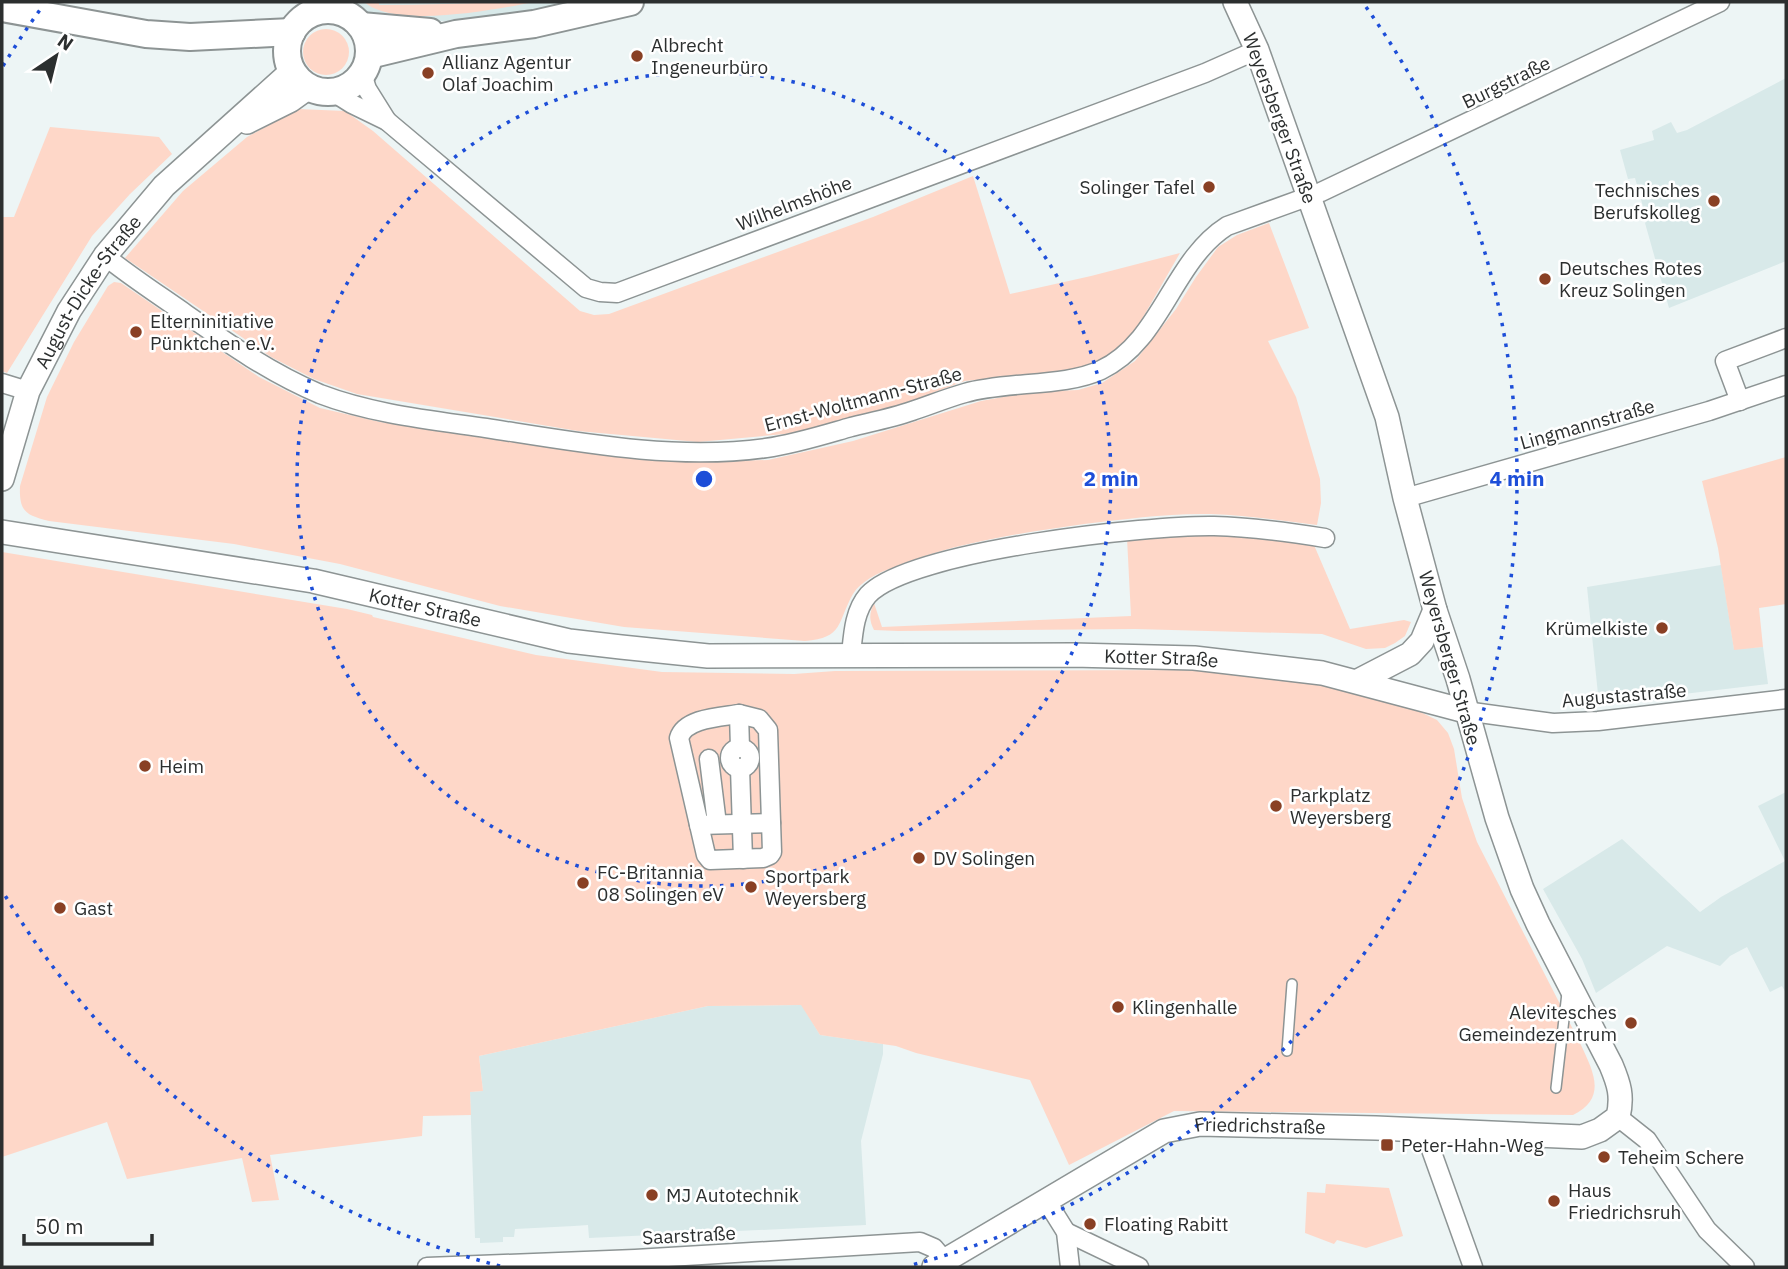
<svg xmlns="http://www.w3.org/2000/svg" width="1788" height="1269" viewBox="0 0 1788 1269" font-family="'IBM Plex Sans',sans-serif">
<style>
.built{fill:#d8e9e9}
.green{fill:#fed7c8}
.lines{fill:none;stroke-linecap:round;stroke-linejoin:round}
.service-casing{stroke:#8d9494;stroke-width:12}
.minor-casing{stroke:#8d9494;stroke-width:21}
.tertiary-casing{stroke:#8d9494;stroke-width:26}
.secondary-casing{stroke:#8d9494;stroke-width:30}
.service{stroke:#fff;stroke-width:9}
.minor{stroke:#fff;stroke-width:18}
.tertiary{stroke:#fff;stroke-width:23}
.secondary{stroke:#fff;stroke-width:26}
.ring{fill:none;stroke:#1d4ed8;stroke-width:3.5;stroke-dasharray:3.5 7}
.poi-dot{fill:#894024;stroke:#fff;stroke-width:2.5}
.labels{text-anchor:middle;stroke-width:5;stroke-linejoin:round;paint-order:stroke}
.poi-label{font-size:19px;fill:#2c2f2f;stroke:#fff;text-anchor:start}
.street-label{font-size:19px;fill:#2c2f2f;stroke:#fff}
.centre{fill:#1d4ed8;stroke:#fff;stroke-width:3.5}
.ring-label{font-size:21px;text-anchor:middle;font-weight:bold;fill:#1d4ed8;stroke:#fff;stroke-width:5;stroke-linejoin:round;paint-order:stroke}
</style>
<rect width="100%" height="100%" fill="#edf5f5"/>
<g class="built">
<path d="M 349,2 L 579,2 L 538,11 L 456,21 L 369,21 L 351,9 Z"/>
<path d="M 1786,78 L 1786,261 L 1669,308 L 1645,223 L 1647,221 L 1635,178 L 1628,179 L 1620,150 L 1654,140 L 1652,131 L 1671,122 L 1677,133 L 1687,130 Z"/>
<path d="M 1721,565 L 1734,649 L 1763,647 L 1768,684 L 1599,704 L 1587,587 Z"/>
<path d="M 1786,792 L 1786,993 L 1782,986 L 1770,992 L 1747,947 L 1730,956 L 1720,966 L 1667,946 L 1596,993 L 1582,959 L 1543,889 L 1622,839 L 1700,912 L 1721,897 L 1785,861 L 1758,806 Z"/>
<path d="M 802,1005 L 820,1035 L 883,1044 L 883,1054 L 861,1141 L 866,1225 L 589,1238 L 588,1225 L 574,1226 L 515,1229 L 514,1237 L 503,1237 L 503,1242 L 480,1243 L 480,1238 L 475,1238 L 470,1092 L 483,1091 L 479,1056 L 708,1006 Z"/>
</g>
<g class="green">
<path d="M 364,2 L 379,2 L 379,5 C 431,5 482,2 534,2 C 494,10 396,29 364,2 Z"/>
<circle cx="326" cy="52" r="23"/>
<path d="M 298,109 L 345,111 L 373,131 L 580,311 L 594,315 L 609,314 L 873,217 L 973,176 L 1010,294 L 1091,276 L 1180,253 L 1138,326 L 1116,352 L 1084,367 L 1066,371 L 965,381 L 897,406 L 796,433 L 698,442 L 578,431 L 357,394 L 314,379 L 271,357 L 125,258 L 183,191 L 247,137 Z"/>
<path d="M 50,127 L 159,137 L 172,154 L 130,194 L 92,236 L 7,373 L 2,371 L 2,217 L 14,217 Z"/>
<path d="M 1269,223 L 1309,328 L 1268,341 L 1296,397 L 1320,479 L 1321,503 L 1317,525 C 1282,521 1246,515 1211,514 C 1168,513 1126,519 1084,524 C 1020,533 952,543 892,568 C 878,573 861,581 853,594 C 837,622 844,638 805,641 L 624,627 L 500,606 L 340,564 L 234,544 L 49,521 C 25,515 19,511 20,486 L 47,397 L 74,342 L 108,286 L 114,282 L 121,283 L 259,377 L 320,408 L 380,422 L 642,458 L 698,462 L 768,460 L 853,441 L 981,401 L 1031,392 L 1078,390 L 1102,383 L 1135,361 L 1176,309 L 1196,277 L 1218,247 L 1237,235 Z"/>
<path d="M 1786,457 L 1786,604 L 1759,608 L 1763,647 L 1734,650 L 1718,548 L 1702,481 Z"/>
<path d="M 1174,533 L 1254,536 L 1314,545 L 1350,629 L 1404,620 L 1411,622 L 1405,636 L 1395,643 L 1385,648 L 1366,649 L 1322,634 L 1135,629 L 898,631 L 874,630 C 869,620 869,614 874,603 L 882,627 L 1131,616 L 1127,538 Z"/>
<path d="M 2,552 L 347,609 L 372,615 L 373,617 L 536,655 L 662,672 L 794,674 L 835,671 L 1221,670 L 1275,676 L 1330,686 L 1410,707 L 1437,720 L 1448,733 L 1454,749 L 1462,798 L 1477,842 L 1581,1045 C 1594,1073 1607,1098 1573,1115 L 1174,1111 L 1069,1165 L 1030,1080 L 916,1053 L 896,1046 L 820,1035 L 801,1005 L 708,1006 L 479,1056 L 483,1091 L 470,1092 L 471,1115 L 423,1116 L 422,1136 L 270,1155 L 279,1200 L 252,1202 L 242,1158 L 127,1179 L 107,1122 L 2,1157 Z"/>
<path d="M 1326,1184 L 1389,1188 L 1403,1236 L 1366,1248 L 1337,1240 L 1334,1244 L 1305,1233 L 1307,1192 L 1325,1193 Z"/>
</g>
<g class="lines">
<g class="service-casing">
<g id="service">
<path d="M 1287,1051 L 1292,984"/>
<path d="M 1556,1088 L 1567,993"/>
</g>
</g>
<g class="minor-casing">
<g id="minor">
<path d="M 340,2 L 343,13"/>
<path d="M 311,14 L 312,2"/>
<path d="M 362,74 L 367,89 L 387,121"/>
<path d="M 333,92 L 352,104 L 387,121 L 586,288 L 600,292 L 617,293 L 1205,73 L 1257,50"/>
<path d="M 105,256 C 131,277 159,295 186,314 C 229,344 272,374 320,394 C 372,414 431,420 486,428 C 576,442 675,461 766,448 C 795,444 823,435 851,427 C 871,422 892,418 912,411 C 930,405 947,398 965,393 C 1006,381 1065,387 1101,370 C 1162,341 1172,261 1227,226 L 1321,192 L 1720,2"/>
<path d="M 2,383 L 28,391"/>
<path d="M 1740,401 L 1725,361 L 1786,338"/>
<path d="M 1405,498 L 1709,411 L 1786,385"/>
<path d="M 851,655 C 853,635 854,611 868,595 C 910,550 1150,525 1214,526 C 1251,527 1288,532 1325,538"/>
<path d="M 1465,711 L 1553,723 L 1598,721 L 1786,699"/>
<path d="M 739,714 L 759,719 L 768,730 L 772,852 L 770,855 L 763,858 L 710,860 L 706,855 L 679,738 C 685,718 721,717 739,714 Z"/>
<path d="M 739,714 L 740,748"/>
<circle cx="740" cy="758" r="10"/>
<path d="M 709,759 L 717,824"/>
<path d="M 740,768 L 743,859"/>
<path d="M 699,825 L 771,823"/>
<path d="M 1618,1117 L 1647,1140 L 1707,1230 L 1745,1267"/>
<path d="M 1424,1130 L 1473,1267"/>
<path d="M 1046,1200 L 1066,1232 L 1070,1267"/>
<path d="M 1066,1232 L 1139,1267"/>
<path d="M 427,1267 L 635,1259 L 920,1242 L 934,1248 L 945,1261"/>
</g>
</g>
<g class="tertiary-casing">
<g id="tertiary">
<path d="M 247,122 L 291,100 L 309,87"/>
<path id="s1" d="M 2,479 L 28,391 L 69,311 L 105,256 L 164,186 L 292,71"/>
<path id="s2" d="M 2,532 L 313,581 L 569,641 L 621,647 L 708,656 L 1073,655 L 1194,658 L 1322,673 L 1465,711"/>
<path d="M 1358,681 L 1410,654 L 1422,641 L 1435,610"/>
<path id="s3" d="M 934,1267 L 1164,1131 L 1200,1124 L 1376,1128 L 1582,1137 L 1600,1130 L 1618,1117 C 1623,1096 1619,1084 1611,1065 L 1538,924 L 1522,889 L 1497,818 L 1458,679 L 1435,610 L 1405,498 L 1387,417 L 1257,50 L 1235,2"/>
</g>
</g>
<g class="secondary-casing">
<g id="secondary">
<path d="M 2,8 L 146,34 L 190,37 L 292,32"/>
<circle cx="328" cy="51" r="41"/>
<path d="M 361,26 L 430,32"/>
<path d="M 369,55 L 456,34 L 534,24 L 630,2"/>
</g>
</g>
<use href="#service" class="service"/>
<use href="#minor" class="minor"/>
<use href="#tertiary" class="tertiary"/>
<use href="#secondary" class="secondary"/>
</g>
<g class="ring">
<circle cx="704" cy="479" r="407"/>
<path d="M500 1266A813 813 0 0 1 3 892M3 66A813 813 0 0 1 42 7M1366 7A813 813 0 0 1 908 1266"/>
</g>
<g class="poi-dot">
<circle cx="637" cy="56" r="7"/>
<circle cx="428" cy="73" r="7"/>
<circle cx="1209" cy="187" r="7"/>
<circle cx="1714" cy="201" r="7"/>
<circle cx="1545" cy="279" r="7"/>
<circle cx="136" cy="332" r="7"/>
<circle cx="1662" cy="628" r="7"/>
<circle cx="145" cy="766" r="7"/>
<circle cx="1276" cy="806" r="7"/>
<circle cx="919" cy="858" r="7"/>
<circle cx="583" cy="883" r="7"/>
<circle cx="751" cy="887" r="7"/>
<circle cx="60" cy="908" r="7"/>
<circle cx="1118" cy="1007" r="7"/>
<circle cx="1631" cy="1023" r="7"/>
<rect x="1380" y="1138" width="14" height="14" rx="3.5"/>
<circle cx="1604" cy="1157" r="7"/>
<circle cx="652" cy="1195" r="7"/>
<circle cx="1554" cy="1201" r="7"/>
<circle cx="1090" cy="1224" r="7"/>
</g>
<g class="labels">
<g class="poi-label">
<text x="651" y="52">Albrecht<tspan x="651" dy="22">Ingeneurbüro</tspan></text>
<text x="442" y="69">Allianz Agentur<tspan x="442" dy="22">Olaf Joachim</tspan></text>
<text x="1195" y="194" text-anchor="end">Solinger Tafel</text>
<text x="1700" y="197" text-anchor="end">Technisches<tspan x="1700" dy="22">Berufskolleg</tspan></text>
<text x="1559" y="275">Deutsches Rotes<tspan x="1559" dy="22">Kreuz Solingen</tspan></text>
<text x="150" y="328">Elterninitiative<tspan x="150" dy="22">Pünktchen e.V.</tspan></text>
<text x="1648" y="635" text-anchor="end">Krümelkiste</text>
<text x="159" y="773">Heim</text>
<text x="1290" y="802">Parkplatz<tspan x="1290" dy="22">Weyersberg</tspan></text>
<text x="933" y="865">DV Solingen</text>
<text x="597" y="879">FC-Britannia<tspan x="597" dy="22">08 Solingen eV</tspan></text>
<text x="765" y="883">Sportpark<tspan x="765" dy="22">Weyersberg</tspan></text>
<text x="74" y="915">Gast</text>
<text x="1132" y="1014">Klingenhalle</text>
<text x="1617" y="1019" text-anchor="end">Alevitesches<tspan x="1617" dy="22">Gemeindezentrum</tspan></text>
<text x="1401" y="1152">Peter-Hahn-Weg</text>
<text x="1618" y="1164">Teheim Schere</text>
<text x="1568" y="1197">Haus<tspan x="1568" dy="22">Friedrichsruh</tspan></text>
<text x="666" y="1202">MJ Autotechnik</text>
<text x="1104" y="1231">Floating Rabitt</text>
</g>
<g class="street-label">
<text transform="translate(1506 82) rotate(-26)" y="7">Burgstraße</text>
<text transform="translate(1280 118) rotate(70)" y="7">Weyersberger Straße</text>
<text transform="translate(794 203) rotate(-21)" y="7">Wilhelmshöhe</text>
<text dy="7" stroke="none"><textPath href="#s1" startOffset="208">August-Dicke-Straße</textPath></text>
<text transform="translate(863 399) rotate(-15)" y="7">Ernst-Woltmann-Straße</text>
<text transform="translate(1587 424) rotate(-16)" y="7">Lingmannstraße</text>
<text dy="7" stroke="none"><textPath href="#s2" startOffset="430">Kotter Straße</textPath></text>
<text dy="7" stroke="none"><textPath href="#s2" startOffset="1171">Kotter Straße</textPath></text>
<text transform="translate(1450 658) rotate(74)" y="7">Weyersberger Straße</text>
<text transform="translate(1624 695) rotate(-5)" y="7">Augustastraße</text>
<text dy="7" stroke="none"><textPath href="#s3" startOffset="364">Friedrichstraße</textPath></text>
<text transform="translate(689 1235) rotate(-3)" y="7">Saarstraße</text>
</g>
</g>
<circle cx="704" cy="479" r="10" class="centre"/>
<g class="ring-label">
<text x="1111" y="486">2 min</text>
<text x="1517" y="486">4 min</text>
</g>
<rect width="1788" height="1269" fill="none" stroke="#2c2f2f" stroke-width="7"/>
<g transform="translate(56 56) rotate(35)" stroke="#ffffff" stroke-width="5" paint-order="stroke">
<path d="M0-5L12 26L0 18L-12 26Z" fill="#2c2f2f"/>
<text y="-10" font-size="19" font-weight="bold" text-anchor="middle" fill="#2c2f2f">N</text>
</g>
<path d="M24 1234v10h128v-10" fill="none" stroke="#2c2f2f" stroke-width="3.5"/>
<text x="35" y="1234" font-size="21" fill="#2c2f2f" stroke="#ffffff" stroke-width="5" paint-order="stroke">50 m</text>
</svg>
